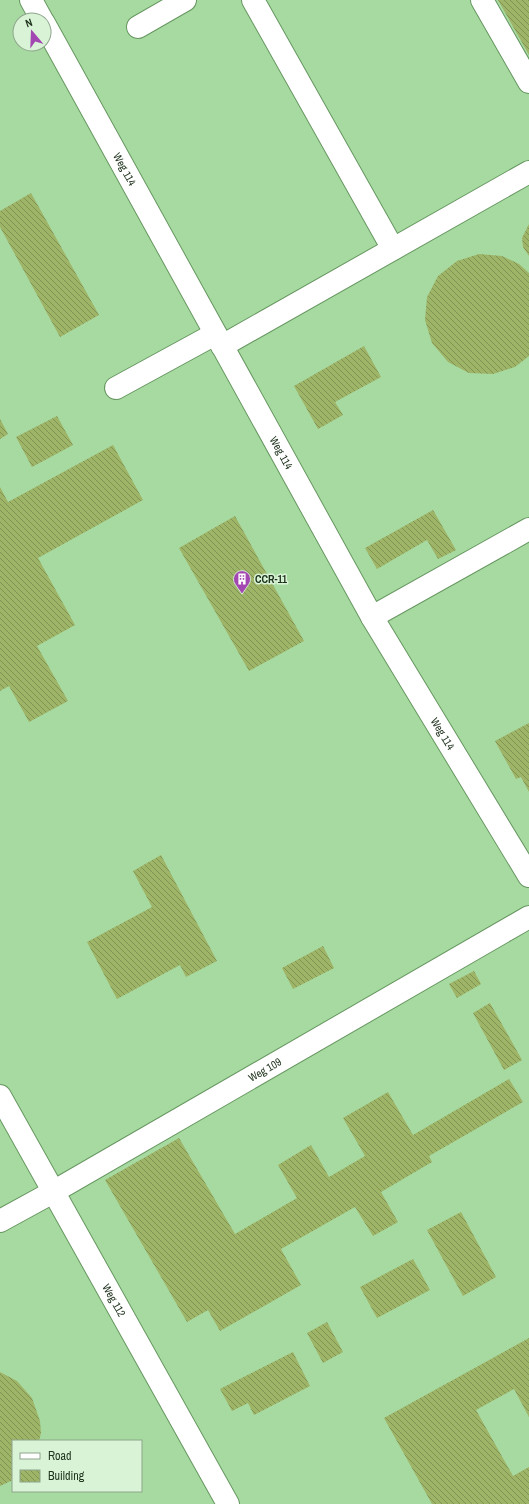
<svg xmlns="http://www.w3.org/2000/svg" width="529" height="1504" viewBox="0 0 529 1504" font-family="'Archivo Narrow',sans-serif">
<style>
.building{fill:url(#building-back-hatch)}
.lines{fill:none;stroke-linecap:round;stroke-linejoin:round}
.minor-casing{stroke:#679761;stroke-width:24}
.minor{stroke:#fff;stroke-width:22}
.labels{text-anchor:middle;stroke-width:3;stroke-linejoin:round;paint-order:stroke}
.street-label{font-size:11px;fill:#1e321c;stroke:#d9f3d6}
.poi-label{font-size:11px;font-weight:bold;fill:#1e321c;stroke:#d9f3d6;text-anchor:start}
</style>
<defs>
<pattern id="building-back-hatch" width="6" height="6" patternUnits="userSpaceOnUse"><rect width="6" height="6" fill="#9eb467"/><path d="M-1 5l2 2M0 0l6 6M5-1l2 2" fill="none" stroke="#809354"/></pattern>
</defs>
<rect width="100%" height="100%" fill="#a7daa1"/>
<g class="building">
<path d="M 498,0 L 529,0 L 529,55 Z"/>
<path d="M 31,193 L 99,315 L 60,337 L 0,227 L 0,211 Z"/>
<path d="M 529,224 L 529,256 L 523,247 L 522,238 Z"/>
<path d="M 479,254 L 502,256 L 519,264 L 529,273 L 529,356 L 515,367 L 493,374 L 469,373 L 448,362 L 432,343 L 425,320 L 427,297 L 438,276 L 457,261 Z"/>
<path d="M 364,346 L 381,377 L 335,402 L 343,415 L 318,429 L 294,386 Z"/>
<path d="M 57,416 L 73,445 L 32,467 L 16,437 Z"/>
<path d="M 0,419 L 8,434 L 0,439 Z"/>
<path d="M 113,445 L 143,500 L 38,558 L 75,625 L 37,646 L 68,701 L 29,722 L 9,686 L 0,691 L 0,487 L 8,502 Z"/>
<path d="M 433,510 L 456,550 L 438,559 L 427,540 L 377,569 L 365,548 Z"/>
<path d="M 235,516 L 304,641 L 249,671 L 179,548 Z"/>
<path d="M 529,723 L 529,792 L 521,777 L 516,779 L 495,741 Z"/>
<path d="M 161,855 L 217,961 L 186,977 L 180,965 L 117,999 L 87,942 L 152,907 L 133,871 Z"/>
<path d="M 323,946 L 334,968 L 293,989 L 282,968 Z"/>
<path d="M 474,971 L 481,984 L 457,998 L 449,984 Z"/>
<path d="M 490,1003 L 522,1060 L 504,1070 L 473,1013 Z"/>
<path d="M 509,1079 L 523,1102 L 429,1156 L 432,1162 L 381,1192 L 398,1222 L 373,1236 L 355,1207 L 281,1249 L 301,1285 L 220,1331 L 208,1310 L 187,1322 L 105,1180 L 179,1138 L 235,1234 L 297,1198 L 278,1165 L 311,1145 L 329,1177 L 365,1156 L 343,1118 L 388,1092 L 413,1135 Z"/>
<path d="M 461,1212 L 496,1277 L 463,1296 L 427,1230 Z"/>
<path d="M 413,1259 L 430,1290 L 377,1318 L 360,1287 Z"/>
<path d="M 327,1322 L 343,1352 L 323,1363 L 307,1333 Z"/>
<path d="M 529,1338 L 529,1417 L 514,1389 L 476,1410 L 513,1476 L 529,1467 L 529,1504 L 432,1504 L 384,1418 Z"/>
<path d="M 293,1352 L 310,1386 L 254,1415 L 248,1403 L 232,1411 L 220,1389 Z"/>
<path d="M 0,1372 L 17,1381 L 32,1398 L 40,1421 L 41,1433 L 39,1441 L 13,1441 L 13,1480 L 0,1486 Z"/>
</g>
<g class="lines">
<g class="minor-casing">
<g id="minor">
<path d="M 31,0 L 42,20"/>
<path d="M 253,0 L 393,249"/>
<path d="M 482,0 L 529,82"/>
<path id="s1" d="M 44,23 L 372,617 L 529,876"/>
<path d="M 138,27 L 185,0"/>
<path d="M 222,346 L 529,172"/>
<path d="M 116,388 L 215,334"/>
<path d="M 372,617 L 529,529"/>
<path id="s2" d="M 0,1096 L 228,1504"/>
<path id="s3" d="M 0,1221 L 53,1192 L 529,917"/>
</g>
</g>
<use href="#minor" class="minor"/>
</g>
<defs>
<g id="building-pin" transform="scale(0.9)"><path d="M0 17L-7.5 6A9.5 9.5 0 1 1 7.5 6Z" fill="#a347b2" stroke="#d9f3d6"/><path d="M-4-6H4V6H1V3H-1V6H-4ZM-2.5-4.3h1.7v1.8h-1.7ZM.8-4.3h1.7v1.8H.8ZM-2.5-1h1.7V.8h-1.7ZM.8-1h1.7V.8H.8Z" fill="#fff"/></g>
</defs>
<g fill-rule="evenodd">
<use href="#building-pin" x="242" y="579"/>
</g>
<g class="labels">
<g class="street-label">
<text dy="4" stroke="none"><textPath href="#s1" startOffset="167">Weg 114</textPath></text>
<text dy="4" stroke="none"><textPath href="#s1" startOffset="491">Weg 114</textPath></text>
<text dy="4" stroke="none"><textPath href="#s1" startOffset="815">Weg 114</textPath></text>
<text dy="4" stroke="none"><textPath href="#s3" startOffset="305">Weg 109</textPath></text>
<text dy="4" stroke="none"><textPath href="#s2" startOffset="234">Weg 112</textPath></text>
</g>
<g class="poi-label">
<text x="255" y="583">CCR-11</text>
</g>
</g>
<rect x="12" y="1440" width="130" height="52" fill="#d9f3d6" stroke="#8ea68c"/>
<rect x="20" y="1453" width="20" height="6" fill="#ffffff" stroke="#8ea68c"/>
<text x="48" y="1460" font-size="12" fill="#1e321c">Road</text>
<rect x="20" y="1470" width="20" height="12" fill="url(#building-back-hatch)" stroke="#8ea68c"/>
<text x="48" y="1480" font-size="12" fill="#1e321c">Building</text>
<g transform="translate(32 32) rotate(341)"><circle r="19" fill="#d9f3d6" stroke="#8ea68c"/>
<path d="M0-3L7 15L0 10L-7 15Z" fill="#a347b2"/>
<text y="-6" font-size="11" font-weight="bold" text-anchor="middle" fill="#1e321c">N</text>
</g>
</svg>
